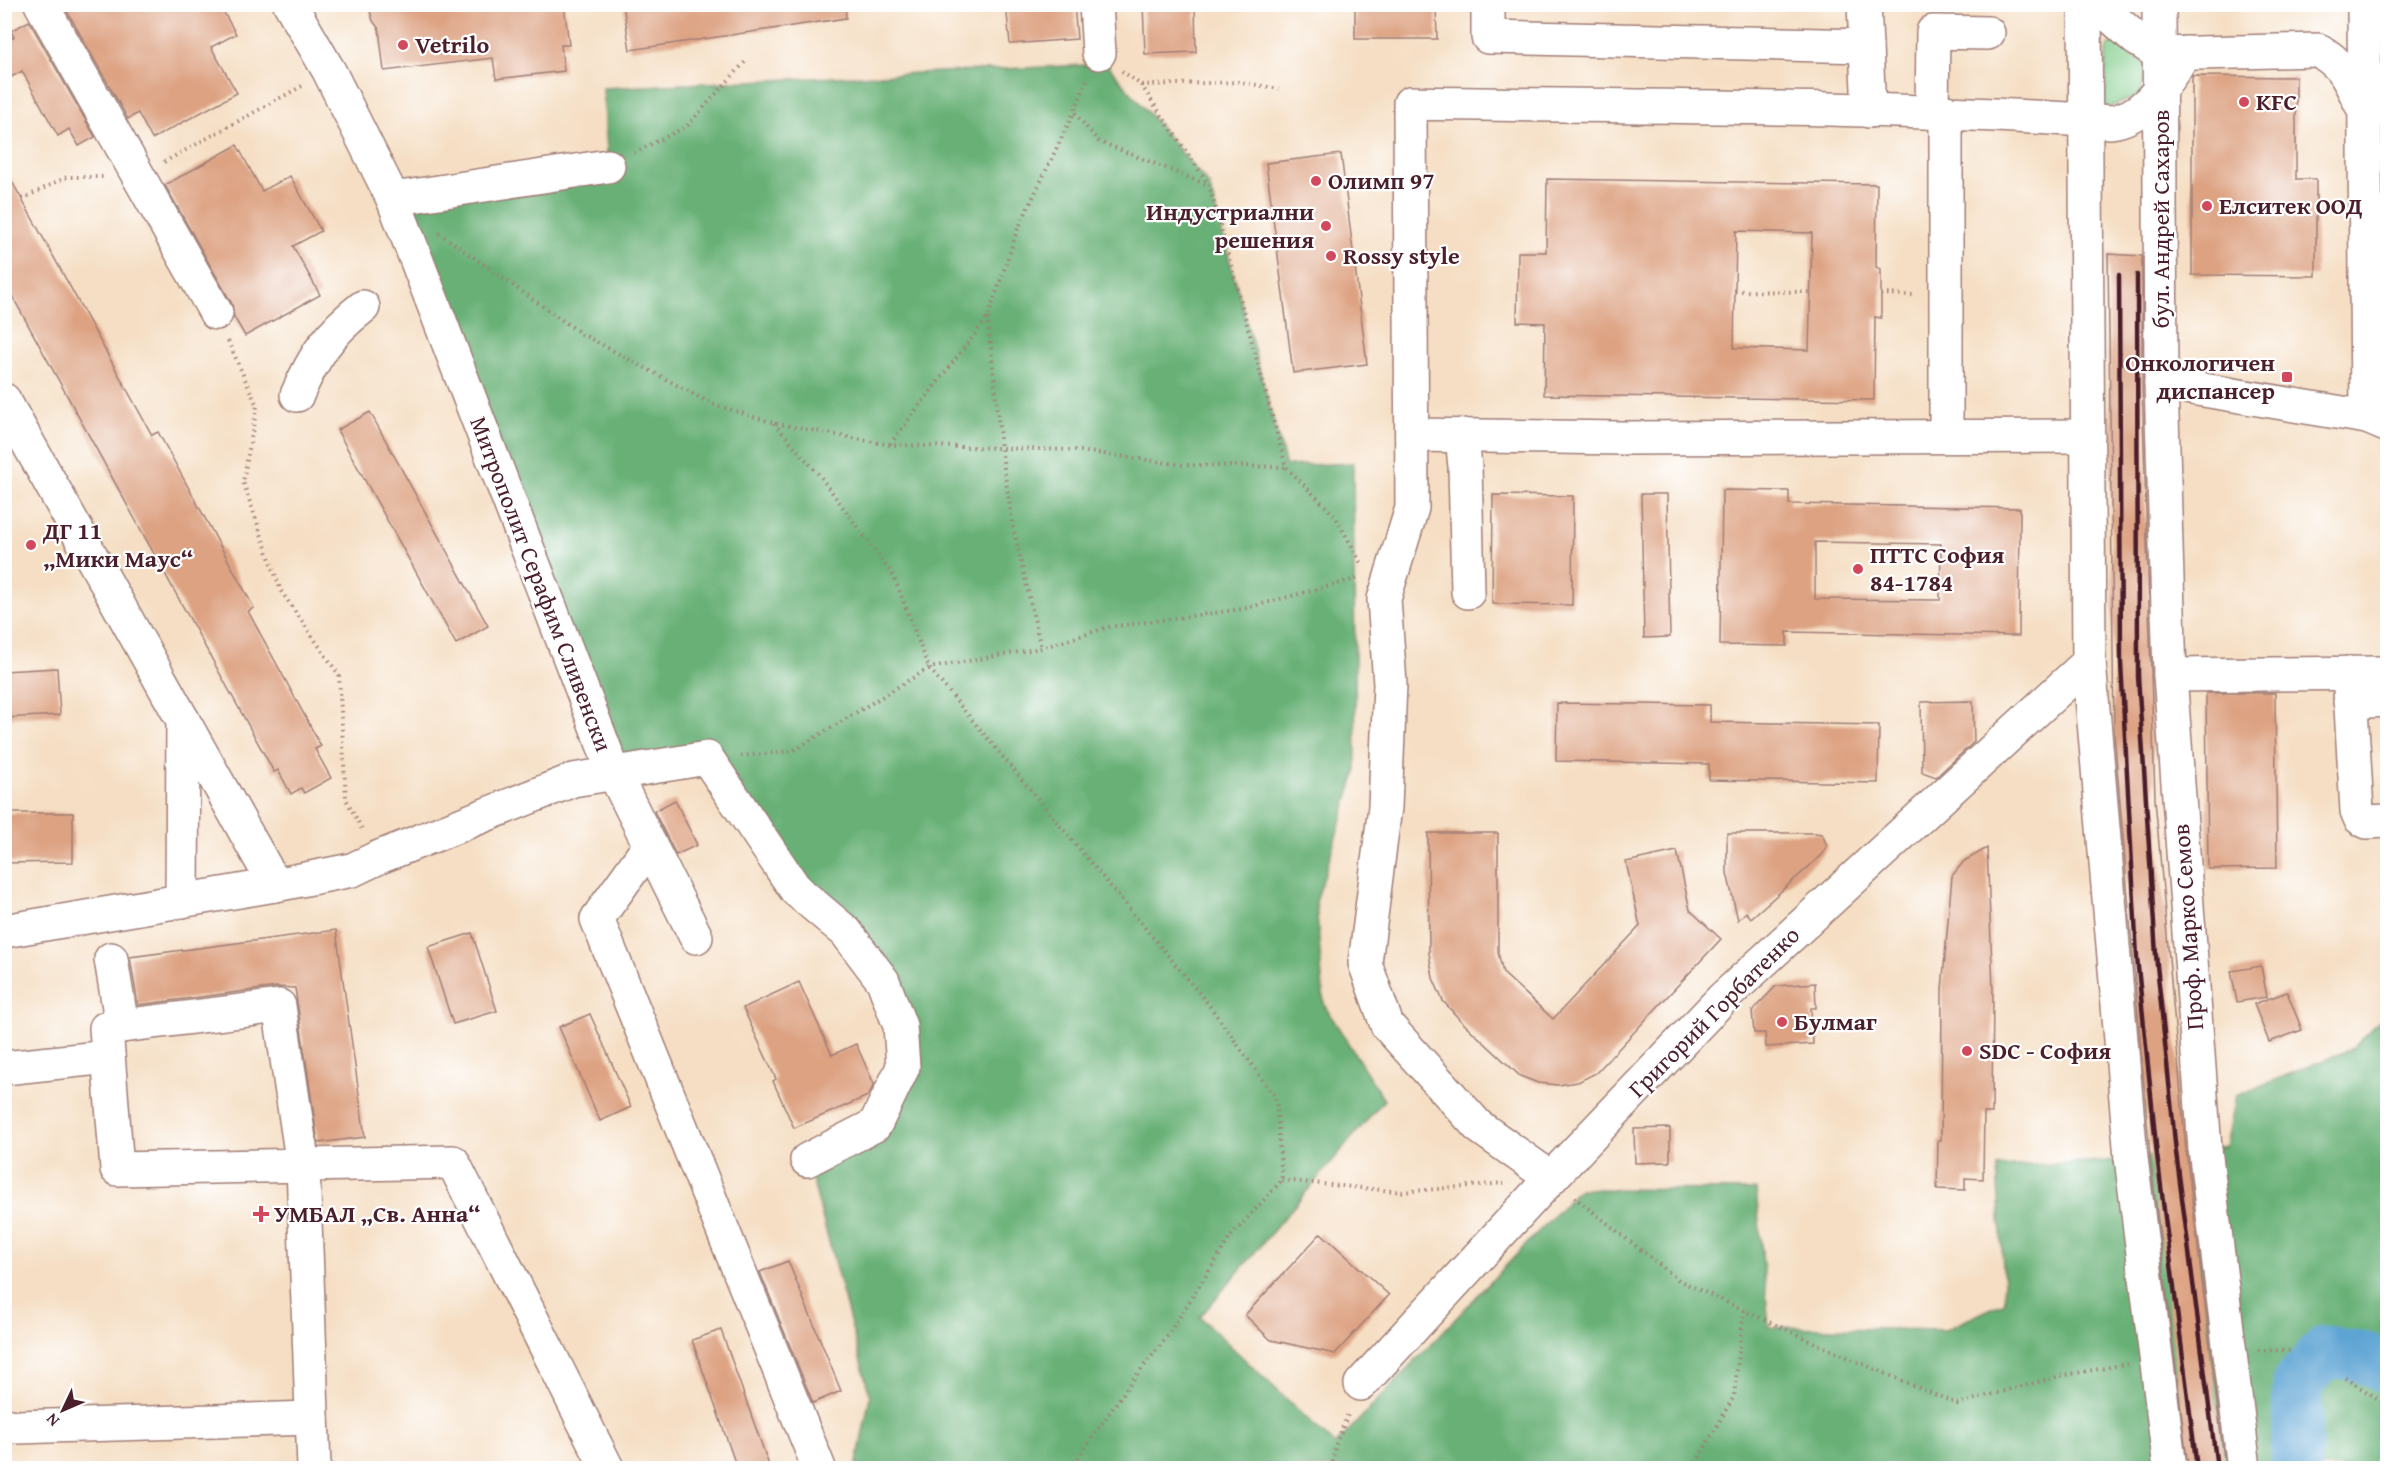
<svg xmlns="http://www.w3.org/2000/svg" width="2392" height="1473" viewBox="0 0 2392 1473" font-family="'Gentium Book Plus',serif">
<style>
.green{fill:#81cc8a;stroke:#66765a;stroke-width:1.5}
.forest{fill:#68b076;stroke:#596850;stroke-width:1.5}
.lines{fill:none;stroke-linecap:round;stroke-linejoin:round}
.river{stroke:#5ca3d3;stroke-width:51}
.building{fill:#dda282;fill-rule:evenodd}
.minor-casing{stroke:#a07e77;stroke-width:36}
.major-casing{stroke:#a07e77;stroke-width:36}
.path{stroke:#a07e77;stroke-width:4;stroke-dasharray:1.5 4.5;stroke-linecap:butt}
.minor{stroke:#fff;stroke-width:33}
.major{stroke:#fff;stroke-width:33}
.rail{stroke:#4a1f2b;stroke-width:4.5}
.major-bridge-casing{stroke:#a07e77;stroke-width:36;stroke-linecap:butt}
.major-bridge{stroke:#fff;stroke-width:33}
.poi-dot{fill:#d1495b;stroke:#fff;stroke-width:2}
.labels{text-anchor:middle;stroke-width:4.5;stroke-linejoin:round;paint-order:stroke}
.poi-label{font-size:24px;font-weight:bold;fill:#4a1f2b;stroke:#fff;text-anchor:start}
.street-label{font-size:24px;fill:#4a1f2b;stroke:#fff}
</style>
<rect width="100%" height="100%" fill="#fff"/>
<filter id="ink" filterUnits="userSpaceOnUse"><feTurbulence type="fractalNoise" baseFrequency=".0167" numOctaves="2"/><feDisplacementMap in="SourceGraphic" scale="12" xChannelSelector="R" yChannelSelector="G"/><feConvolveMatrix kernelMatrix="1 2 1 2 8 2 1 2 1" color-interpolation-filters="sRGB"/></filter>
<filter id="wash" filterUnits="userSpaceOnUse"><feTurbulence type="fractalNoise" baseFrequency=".008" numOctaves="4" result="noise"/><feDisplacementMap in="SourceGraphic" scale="24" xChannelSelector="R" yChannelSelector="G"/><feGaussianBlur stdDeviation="1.35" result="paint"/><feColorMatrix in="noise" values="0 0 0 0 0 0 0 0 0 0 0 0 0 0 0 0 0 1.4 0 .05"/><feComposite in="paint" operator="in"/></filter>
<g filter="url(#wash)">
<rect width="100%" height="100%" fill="#f5dec3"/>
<path class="green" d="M 2115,43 L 2136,59 L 2148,65 L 2140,95 L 2105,109 L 2106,51 L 2108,46 Z"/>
<path class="forest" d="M 1107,64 L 1209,185 L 1286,466 L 1353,463 L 1356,772 L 1316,902 L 1324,1005 L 1384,1100 L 1200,1317 L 1335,1445 L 1579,1189 L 1756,1190 L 1769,1327 L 1945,1330 L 2005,1302 L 1997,1167 L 2105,1161 L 2226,1146 L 2236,1096 L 2353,1048 L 2387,1013 L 2387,1468 L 856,1468 L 870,1396 L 807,1160 L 875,1125 L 900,1026 L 707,758 L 614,773 L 393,199 L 608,166 L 603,88 Z"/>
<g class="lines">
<path class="river" d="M 2296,1468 L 2298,1382 L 2326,1351 L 2366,1358 L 2388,1370"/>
</g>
<g id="blocks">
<g class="building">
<path d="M 63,4 L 219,4 L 236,34 L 211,47 L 237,93 L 152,139 L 138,113 L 128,119 Z"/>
<path d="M 368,4 L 564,4 L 569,45 L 561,45 L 564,71 L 496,79 L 493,58 L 384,71 L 379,29 L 373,21 Z"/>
<path d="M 623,4 L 845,4 L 846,18 L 630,50 Z"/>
<path d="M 1006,4 L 1074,4 L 1077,39 L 1010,44 Z"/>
<path d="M 1143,4 L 1195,4 L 1196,52 L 1145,54 Z"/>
<path d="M 1355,4 L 1436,4 L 1437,39 L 1355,39 Z"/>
<path d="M 29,21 L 95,137 L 79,146 L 69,129 L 58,136 L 22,71 L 4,81 L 4,42 L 14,37 L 11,31 Z"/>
<path d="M 2192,76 L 2296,77 L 2296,179 L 2316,179 L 2316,276 L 2192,275 Z"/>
<path d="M 237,145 L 262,191 L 290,176 L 321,231 L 293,246 L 320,295 L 245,336 L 234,317 L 232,304 L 165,185 Z"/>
<path d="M 1341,154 L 1367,364 L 1293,373 L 1266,163 Z"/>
<path d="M 4,167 L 152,435 L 158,432 L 193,496 L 254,608 L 248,611 L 321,746 L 315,749 L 331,778 L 304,793 L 301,788 L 291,794 L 278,770 L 274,772 L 4,281 Z"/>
<path d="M 1547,179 L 1877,184 L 1876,267 L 1881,269 L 1881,318 L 1875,317 L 1874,400 L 1544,395 L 1545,323 L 1517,322 L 1518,252 L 1546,252 ZM 1736,231 L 1812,233 L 1809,350 L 1734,348 Z"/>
<path d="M 2108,254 L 2142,256 L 2142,384 L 2155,799 L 2186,1151 L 2225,1468 L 2188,1468 L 2150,1156 L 2114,732 Z"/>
<path d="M 370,412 L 488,626 L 456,644 L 337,430 Z"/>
<path d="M 1722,490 L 1789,491 L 1789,504 L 2020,508 L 2019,636 L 1787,632 L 1787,646 L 1720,645 ZM 1815,542 L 1941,544 L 1940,600 L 1815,599 Z"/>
<path d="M 1641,494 L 1667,494 L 1670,637 L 1644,638 Z"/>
<path d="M 1493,495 L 1573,496 L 1572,605 L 1492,604 Z"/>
<path d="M 57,668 L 60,715 L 4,718 L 4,671 Z"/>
<path d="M 2206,693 L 2275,693 L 2277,868 L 2208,869 Z"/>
<path d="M 1973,701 L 1974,742 L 1936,777 L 1922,772 L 1921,702 Z"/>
<path d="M 1557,703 L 1710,705 L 1710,722 L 1879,725 L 1878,783 L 1709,780 L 1709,764 L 1556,761 Z"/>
<path d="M 675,800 L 697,845 L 676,855 L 654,811 Z"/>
<path d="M 4,813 L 73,813 L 73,862 L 4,863 Z"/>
<path d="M 1428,833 L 1498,833 L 1498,952 L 1503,973 L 1553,1019 L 1640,926 L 1626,862 L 1677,851 L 1690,910 L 1721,939 L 1596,1073 L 1578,1082 L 1558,1085 L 1538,1083 L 1520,1076 L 1460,1020 L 1443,1001 L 1433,978 L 1429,953 Z"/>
<path d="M 1727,833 L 1815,833 L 1822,834 L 1827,846 L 1823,854 L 1751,918 L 1746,912 L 1738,920 L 1727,873 Z"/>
<path d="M 1987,848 L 1993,989 L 1992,1113 L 1984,1113 L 1983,1179 L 1965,1178 L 1965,1190 L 1937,1189 L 1938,1140 L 1941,1140 L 1942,989 L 1952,876 L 1964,861 Z"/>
<path d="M 336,930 L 365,1137 L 318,1143 L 295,988 L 277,987 L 138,1005 L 130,957 Z"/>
<path d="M 472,933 L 497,1011 L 453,1024 L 428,947 Z"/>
<path d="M 2261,966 L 2267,997 L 2237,1002 L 2231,971 Z"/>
<path d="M 799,982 L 832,1055 L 856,1044 L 874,1084 L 868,1096 L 794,1128 L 773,1081 L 776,1079 L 743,1008 Z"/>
<path d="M 1815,983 L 1816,1008 L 1811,1008 L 1813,1044 L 1766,1047 L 1765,1033 L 1754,1033 L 1752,1011 L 1776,986 Z"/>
<path d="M 2287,992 L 2302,1030 L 2269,1042 L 2254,1004 Z"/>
<path d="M 590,1014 L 631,1107 L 600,1121 L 559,1027 Z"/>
<path d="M 1670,1128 L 1670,1162 L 1635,1163 L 1634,1129 Z"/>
<path d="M 1321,1233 L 1389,1295 L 1335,1354 L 1271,1340 L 1245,1315 Z"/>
<path d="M 788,1261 L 841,1391 L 813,1403 L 760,1272 Z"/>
<path d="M 721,1330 L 770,1468 L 737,1468 L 692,1340 Z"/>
</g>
</g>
</g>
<g filter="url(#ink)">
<use href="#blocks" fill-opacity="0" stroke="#a07e77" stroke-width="1.5"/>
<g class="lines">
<g class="minor-casing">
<g id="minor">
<path d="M 41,4 L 216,313"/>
<path d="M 290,4 L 329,71 L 393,199 L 614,773 L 696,937"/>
<path d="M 1096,4 L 1099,53"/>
<path d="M 1488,4 L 1488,37 L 1866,46"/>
<path d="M 1864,4 L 1869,111"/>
<path d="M 2097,4 L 2135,38 L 2160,54 L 2318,50 C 2343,64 2349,79 2361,104"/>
<path d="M 2364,4 L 2367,417"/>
<path d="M 1932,112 L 1933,32 L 1988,33"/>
<path d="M 393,199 L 608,166"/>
<path d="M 2161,383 L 2367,417 L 2386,425"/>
<path d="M 297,395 C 314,356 329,333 363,307"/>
<path d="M 4,400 L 275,885"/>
<path d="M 1412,435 L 1622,438 L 2088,436"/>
<path d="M 1462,435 L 1465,467 L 1468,592"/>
<path d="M 1946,435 L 1946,112"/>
<path d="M 2349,673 L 2357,811 L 2360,818 L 2367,822 L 2388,821"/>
<path d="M 2170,675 L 2381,673"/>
<path d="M 2350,702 L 2388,700"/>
<path d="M 650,845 L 597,919 L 819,1468"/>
<path d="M 182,901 L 183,720"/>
<path d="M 4,931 L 275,885 L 352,870 L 377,858 L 573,780 L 707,758 L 796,890 L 846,932 L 883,981 L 900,1026 L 903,1067 L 875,1125 L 807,1160"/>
<path d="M 111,959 L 122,1026"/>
<path d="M 4,1068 L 108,1057"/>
<path d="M 1551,1178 L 1478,1126 L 1387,1025 L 1365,963 L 1385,807 L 1390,684 L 1384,599 L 1412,508 L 1410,103 C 1644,107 1878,105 2111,122 C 2148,117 2165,80 2186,53"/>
<path d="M 1361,1384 L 1551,1178 L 1722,999 L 2089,662"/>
<path d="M 4,1425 L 17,1427 L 312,1418"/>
<path d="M 314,1468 L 303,1166 L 279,1006 L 106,1028 L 117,1169 L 453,1162 L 607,1468"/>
</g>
</g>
<g class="major-casing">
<g id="major">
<path d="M 2085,4 L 2089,662 L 2131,1158"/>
<path d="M 2159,4 L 2161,383 L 2170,675 L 2205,1149"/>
</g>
</g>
<g class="path">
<path d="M 1122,71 L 1141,85 L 1240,82 L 1279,89"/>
<path d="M 1087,80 L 1074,112 L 1098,141 L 1208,185"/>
<path d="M 1141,85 L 1209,185 L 1286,467 L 1335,516 L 1362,565"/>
<path d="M 634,153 L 687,126 L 745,62"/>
<path d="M 164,162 L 302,86"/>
<path d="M 22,199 L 67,177 L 103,177"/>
<path d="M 439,233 L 582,334 L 712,404 L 774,423 L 890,445 L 1074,450 L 1183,465 L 1286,467"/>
<path d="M 1735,291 L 1810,292"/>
<path d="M 1881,294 L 1916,295"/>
<path d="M 988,318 L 1001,448 L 1013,527 L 1041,648"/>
<path d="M 228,341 L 257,406 L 243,482 L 281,591 L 339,675 L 346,799 L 363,831"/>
<path d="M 774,423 L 820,476 L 894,577 L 929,668 L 1209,1005 L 1276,1098 L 1282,1180 L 1232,1235 L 1166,1338 L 1128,1386 L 1071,1468"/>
<path d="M 890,444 L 988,317 L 1017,231 L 1074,112"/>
<path d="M 741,756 L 793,751 L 929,668 L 1041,648 L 1109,627 L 1243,609 L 1359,578"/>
<path d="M 1282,1180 L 1402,1192 L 1504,1183"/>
<path d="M 1574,1197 L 1680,1281 L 1837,1353 L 1957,1404 L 2060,1376 L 2127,1364"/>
<path d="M 2258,1350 L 2294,1351"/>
<path d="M 2345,1378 L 2388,1405"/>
<path d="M 1332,1468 L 1335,1446 L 1349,1412"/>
<path d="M 1693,1468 L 1734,1396 L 1744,1310"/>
</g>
<use href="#minor" class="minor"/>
<use href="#major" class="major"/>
<g class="rail">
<path d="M 2119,275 L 2121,663 L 2137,957 L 2157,1155 L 2197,1468"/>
<path d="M 2137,275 L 2138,676 L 2156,955 L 2176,1152 L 2217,1468"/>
</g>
<g class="major-bridge-casing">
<g id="major-bridge">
<path d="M 2205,1149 L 2244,1468"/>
<path d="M 2131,1158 L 2170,1468"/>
</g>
</g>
<use href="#major-bridge" class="major-bridge"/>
</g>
</g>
<g class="poi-dot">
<circle cx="403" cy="45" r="6"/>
<circle cx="2244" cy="102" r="6"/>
<circle cx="1316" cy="181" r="6"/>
<circle cx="2207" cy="206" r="6"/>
<circle cx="1326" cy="226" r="6"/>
<circle cx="1331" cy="256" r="6"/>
<rect x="2281" y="371" width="12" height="12" rx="3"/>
<circle cx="31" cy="545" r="6"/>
<circle cx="1858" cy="569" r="6"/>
<circle cx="1782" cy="1022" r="6"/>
<circle cx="1967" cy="1051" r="6"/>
<path d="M258 1205h6v6h6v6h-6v6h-6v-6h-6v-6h6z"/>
</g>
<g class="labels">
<g class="poi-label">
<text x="415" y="53">Vetrilo</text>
<text x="2256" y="110">KFC</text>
<text x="1328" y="189">Олимп 97</text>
<text x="2219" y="214">Елситек ООД</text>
<text x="1314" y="220" text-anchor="end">Индустриални<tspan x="1314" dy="28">решения</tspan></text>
<text x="1343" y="264">Rossy style</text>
<text x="2275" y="371" text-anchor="end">Онкологичен<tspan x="2275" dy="28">диспансер</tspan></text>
<text x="43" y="539">ДГ 11<tspan x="43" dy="28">„Мики Маус“</tspan></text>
<text x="1870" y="563">ПТТС София<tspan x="1870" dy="28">84-1784</tspan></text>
<text x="1794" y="1030">Булмаг</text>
<text x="1979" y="1059">SDC - София</text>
<text x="274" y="1222">УМБАЛ „Св. Анна“</text>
</g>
<g class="street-label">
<text transform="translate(2161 219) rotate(-90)" y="8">бул. Андрей Сахаров</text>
<text transform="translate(541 584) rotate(69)" y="8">Митрополит Серафим Сливенски</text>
<text transform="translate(2188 927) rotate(-94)" y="8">Проф. Марко Семов</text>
<text transform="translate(1714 1012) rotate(-45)" y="8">Григорий Горбатенко</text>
</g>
</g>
<rect width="2392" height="1473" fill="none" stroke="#fff" stroke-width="24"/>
<g transform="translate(63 1410) rotate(226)" stroke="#ffffff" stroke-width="4.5" paint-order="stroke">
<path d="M0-4.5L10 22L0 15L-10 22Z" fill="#4a1f2b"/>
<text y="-9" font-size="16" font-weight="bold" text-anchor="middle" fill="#4a1f2b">N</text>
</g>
</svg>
